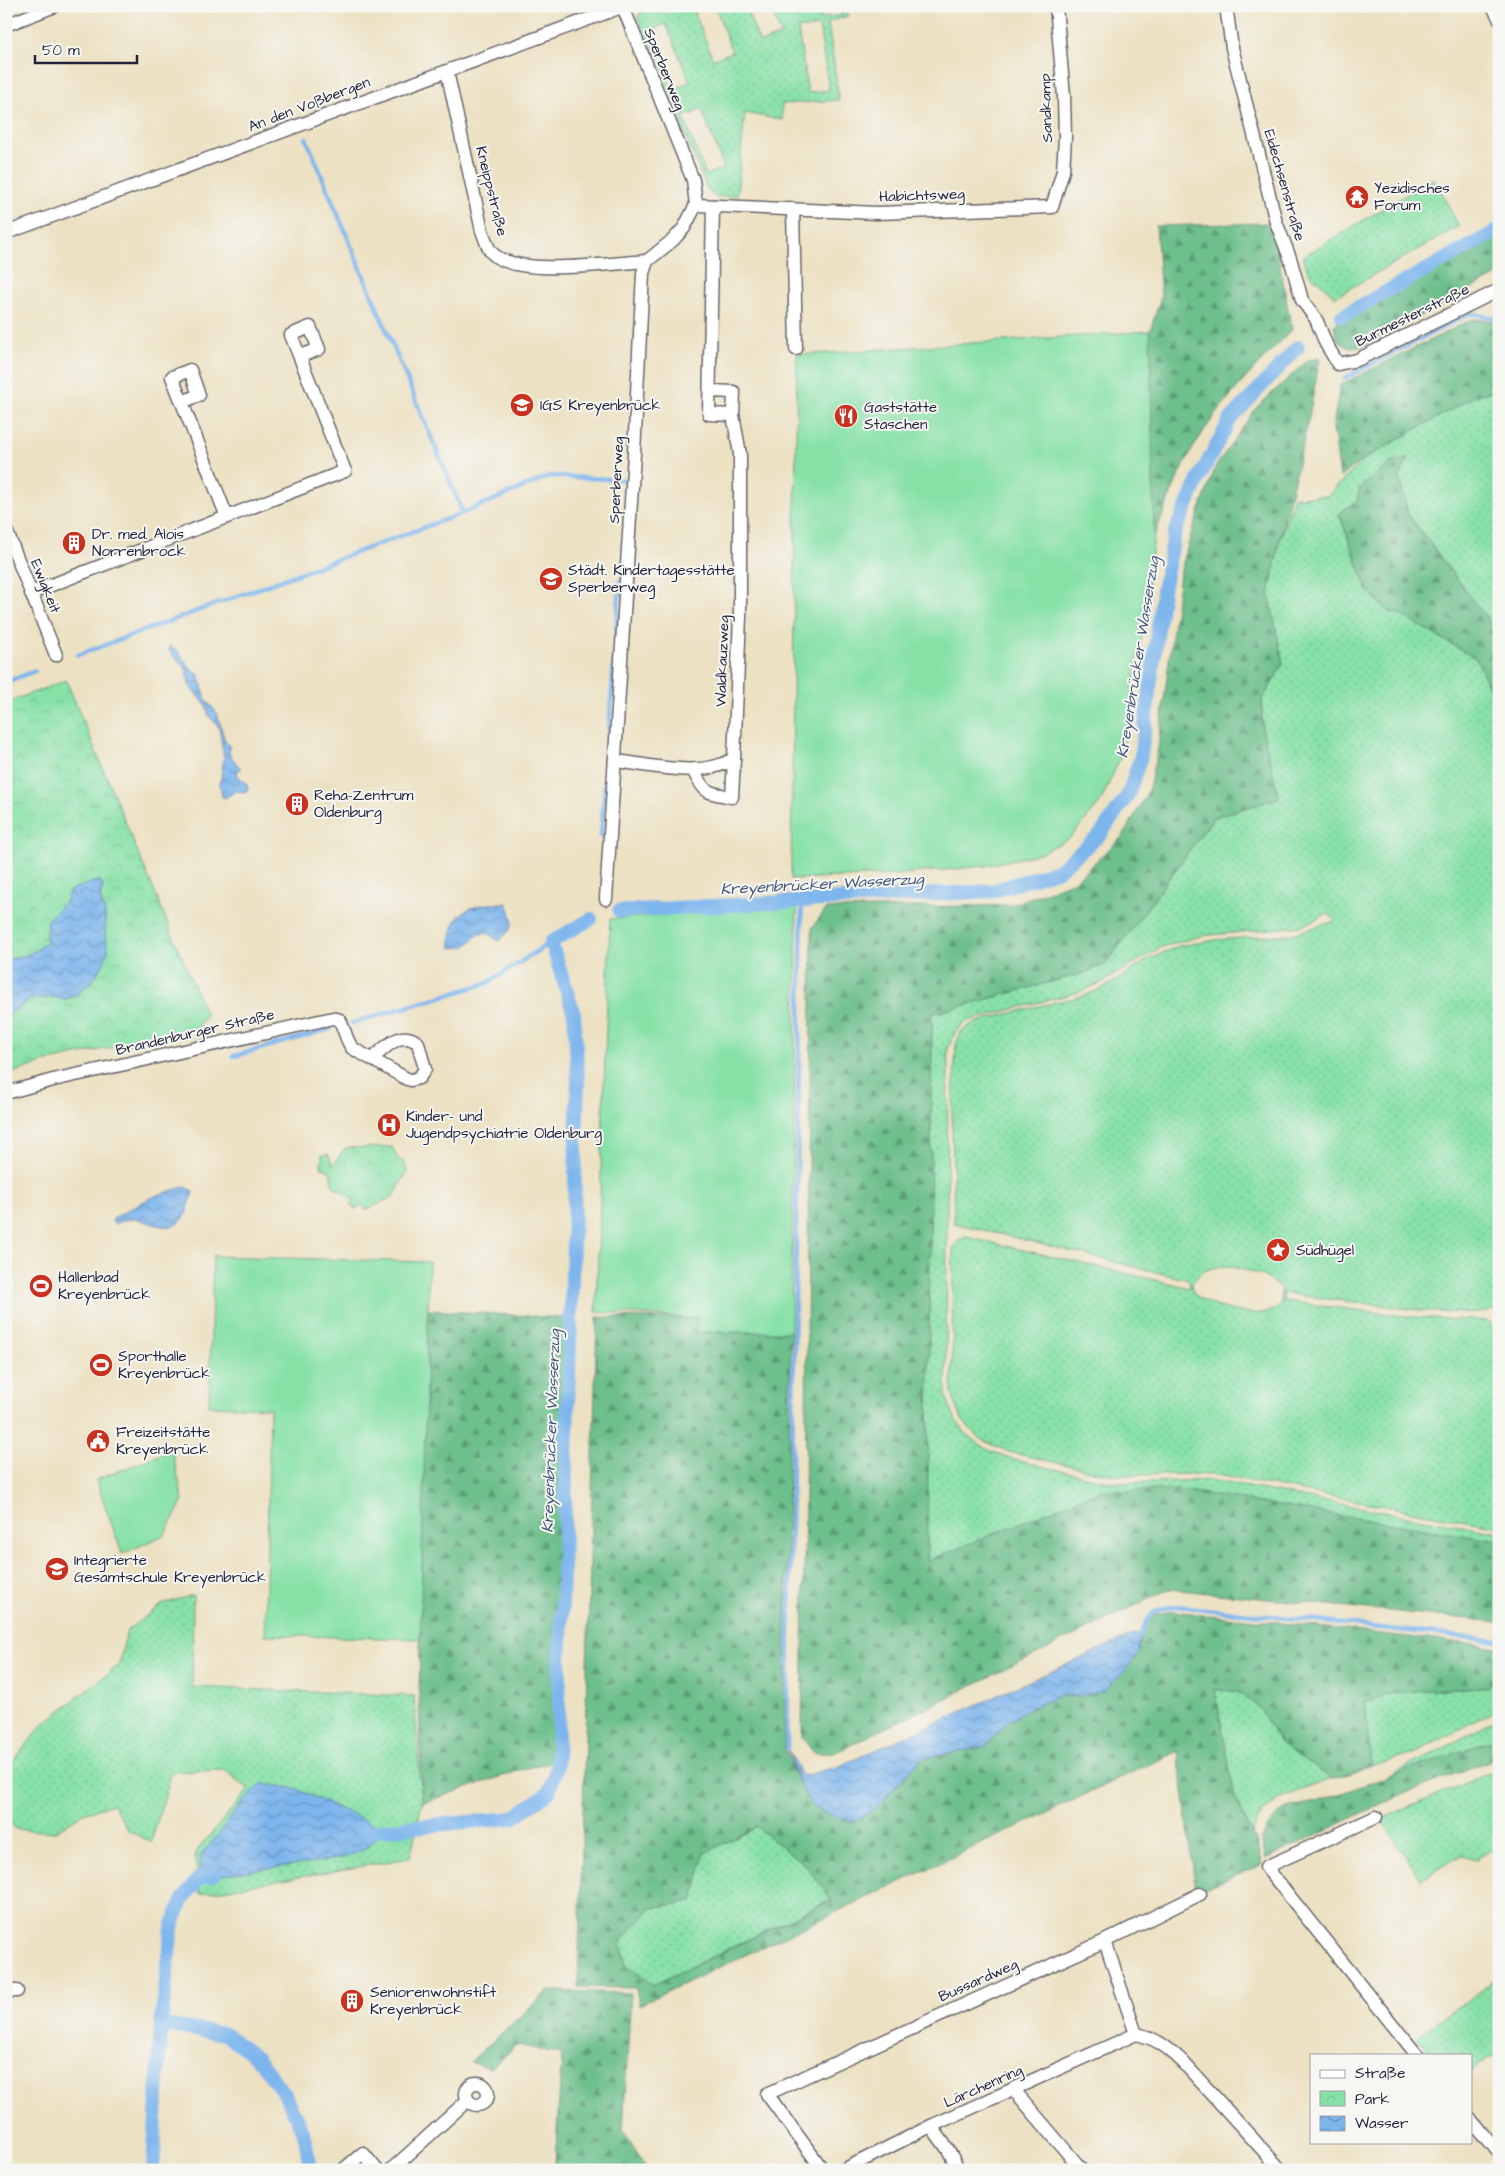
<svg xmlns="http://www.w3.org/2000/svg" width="1505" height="2176" viewBox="0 0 1505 2176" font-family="'Architects Daughter',sans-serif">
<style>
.grass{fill:url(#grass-dots);stroke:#548271;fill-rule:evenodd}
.forest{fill:url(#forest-firs);stroke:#487064;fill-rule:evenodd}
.park{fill:url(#park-crowns);stroke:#548271}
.garden{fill:#87e1a7;stroke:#548271}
.water{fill:url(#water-waves);stroke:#506c94}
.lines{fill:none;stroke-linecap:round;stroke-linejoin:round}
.stream{stroke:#7db5ed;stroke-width:4.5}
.canal{stroke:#7db5ed;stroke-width:14}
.minor-casing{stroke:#69656a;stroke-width:15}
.minor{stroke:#fff;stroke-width:12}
.labels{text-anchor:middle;stroke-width:4;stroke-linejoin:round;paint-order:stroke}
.street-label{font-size:15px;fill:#22223b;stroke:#f6f6f2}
.poi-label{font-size:15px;fill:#22223b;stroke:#f6f6f2;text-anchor:start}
.water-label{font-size:16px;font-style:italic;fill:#425579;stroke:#f6f6f2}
</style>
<defs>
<pattern id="grass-dots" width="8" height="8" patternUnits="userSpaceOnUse" patternTransform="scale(1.25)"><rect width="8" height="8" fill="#87e1a7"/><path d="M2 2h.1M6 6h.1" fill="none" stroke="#74c191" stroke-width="1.8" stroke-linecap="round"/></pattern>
<pattern id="forest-firs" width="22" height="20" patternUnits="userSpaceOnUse" patternTransform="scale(1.25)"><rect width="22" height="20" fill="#6dbf8c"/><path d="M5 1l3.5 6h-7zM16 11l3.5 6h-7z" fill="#599b74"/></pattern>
<pattern id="park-crowns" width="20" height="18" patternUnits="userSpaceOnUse" patternTransform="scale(1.25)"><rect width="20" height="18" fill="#87e1a7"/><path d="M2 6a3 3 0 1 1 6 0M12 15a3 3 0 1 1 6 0" fill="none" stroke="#74c191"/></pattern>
<pattern id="water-waves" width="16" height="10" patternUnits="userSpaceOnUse" patternTransform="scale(1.25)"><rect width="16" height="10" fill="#7db5ed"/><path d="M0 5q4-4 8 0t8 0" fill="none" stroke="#6693c1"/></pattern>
</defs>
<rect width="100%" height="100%" fill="#f6f6f2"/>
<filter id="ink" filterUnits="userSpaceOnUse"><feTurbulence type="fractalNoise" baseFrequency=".02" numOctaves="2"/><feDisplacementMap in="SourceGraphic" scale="10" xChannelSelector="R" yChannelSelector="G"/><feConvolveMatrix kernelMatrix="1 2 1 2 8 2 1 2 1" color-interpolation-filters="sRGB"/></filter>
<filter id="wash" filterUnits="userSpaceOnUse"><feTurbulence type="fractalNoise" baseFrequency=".0096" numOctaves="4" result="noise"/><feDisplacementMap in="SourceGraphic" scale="20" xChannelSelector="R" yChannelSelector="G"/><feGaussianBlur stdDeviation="1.12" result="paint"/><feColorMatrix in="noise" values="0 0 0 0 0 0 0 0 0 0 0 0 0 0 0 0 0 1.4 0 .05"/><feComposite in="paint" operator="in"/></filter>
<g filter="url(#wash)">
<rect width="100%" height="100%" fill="#ece1c2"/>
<g class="grass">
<path d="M 646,6 L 692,6 L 713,59 L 732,52 L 715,6 L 745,6 L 760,43 L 781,35 L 770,6 L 819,6 L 821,18 L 842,15 L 841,6 L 847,6 L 848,16 L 828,22 L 839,100 L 782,104 L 782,120 L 745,113 L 737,196 L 717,197 L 708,191 L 637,17 ZM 666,24 L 690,82 L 672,90 L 647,32 ZM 819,26 L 829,90 L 808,93 L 798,29 ZM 702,110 L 724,168 L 706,175 L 683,117 Z"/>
<path d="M 1434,178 L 1459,226 L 1335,297 L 1309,273 L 1302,257 Z"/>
<path d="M 1499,389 L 1499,656 L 1488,620 L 1408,514 L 1399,478 L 1409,459 L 1357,501 L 1339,514 L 1368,591 L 1387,611 L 1401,615 L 1477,659 L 1494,699 L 1499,695 L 1499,1309 C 1459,1317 1419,1310 1379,1305 C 1347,1301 1315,1298 1283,1293 L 1283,1301 L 1412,1317 L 1487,1321 L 1491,1323 L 1499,1378 L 1499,1527 L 1211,1474 L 1112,1475 L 1009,1452 L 980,1439 L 962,1420 L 952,1394 L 953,1248 L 959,1240 L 966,1237 L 1190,1288 L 1189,1280 L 954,1223 L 952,1119 L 956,1044 L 961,1032 L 972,1024 L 986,1019 L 1086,995 L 1111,984 L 1149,959 L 1179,946 L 1215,940 L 1293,934 L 1335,921 L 1328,913 L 1302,926 L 1201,936 L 1162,947 L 1101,983 L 1076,993 L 971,1020 L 962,1025 L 955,1033 L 948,1048 L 946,1396 L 955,1419 L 966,1434 L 986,1449 L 1015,1460 L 1115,1483 L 1210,1480 L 1499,1533 L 1499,1542 L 1180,1490 L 1099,1491 L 927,1562 L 932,1014 L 1084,973 L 1106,964 L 1214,817 L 1279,798 L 1262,728 L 1262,700 L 1283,664 L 1269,594 L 1279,543 L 1294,497 L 1327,496 L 1367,457 L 1477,395 ZM 1226,1266 C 1249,1271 1263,1272 1281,1289 L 1281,1304 C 1278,1306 1275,1309 1271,1311 C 1255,1318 1209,1308 1196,1295 C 1193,1292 1192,1289 1191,1285 C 1200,1270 1209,1268 1226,1266 Z"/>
<path d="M 193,1595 L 192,1687 L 414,1696 L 422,1804 L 410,1858 L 200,1894 L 195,1853 L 249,1789 L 224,1770 L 172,1772 L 151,1842 L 128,1830 L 113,1804 L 84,1813 L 54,1832 L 15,1829 L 6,1818 L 6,1770 L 42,1725 L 119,1665 L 127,1630 L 163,1604 Z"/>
<path d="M 1499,1686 L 1499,1708 L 1413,1754 L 1371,1767 L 1365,1703 L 1396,1692 Z"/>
<path d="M 1215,1690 L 1236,1691 L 1259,1707 L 1280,1743 L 1332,1779 L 1282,1797 L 1263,1812 L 1252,1833 L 1235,1798 Z"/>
<path d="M 1499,1717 L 1499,1738 L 1381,1780 L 1446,1747 Z"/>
<path d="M 1499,1769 L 1499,1846 L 1476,1859 L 1461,1855 L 1421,1879 L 1381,1819 Z"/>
<path d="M 758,1827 L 806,1866 L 832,1899 L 653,1985 L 626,1965 L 620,1941 L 651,1908 L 693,1901 L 704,1853 Z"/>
<path d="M 1499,1977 L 1499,2060 L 1491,2056 L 1471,2072 L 1471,2055 L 1432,2055 L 1416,2037 Z"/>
</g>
<g class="forest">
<path d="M 1272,223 L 1292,330 C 1251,371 1210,413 1184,465 C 1172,488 1164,513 1154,536 L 1150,331 L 1161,297 L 1156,226 Z"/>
<path d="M 1499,236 L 1499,274 L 1363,346 L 1347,347 L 1337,340 L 1334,325 Z"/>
<path d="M 1473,319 L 1499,322 L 1499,389 L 1477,395 L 1367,457 L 1340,477 L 1333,427 L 1340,385 Z"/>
<path d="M 1320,358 L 1308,422 L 1279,543 L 1269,594 L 1283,664 L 1262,700 L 1262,728 L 1279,798 L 1214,817 L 1106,964 L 1084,973 L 932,1014 L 927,1561 L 1099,1491 L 1180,1490 L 1499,1541 L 1499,1622 L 1169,1589 L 834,1753 L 814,1753 L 802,1737 L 812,928 L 826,909 L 1011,905 L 1075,881 L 1123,836 L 1148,792 L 1158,748 L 1180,574 L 1191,534 L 1216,466 L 1256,408 L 1308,360 Z"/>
<path d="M 1409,458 L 1399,478 L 1408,515 L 1488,620 L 1499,656 L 1499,695 L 1494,699 L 1477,659 L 1401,615 L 1387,611 L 1368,591 L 1339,513 L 1357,501 L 1360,487 L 1392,462 Z"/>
<path d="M 428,1310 L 565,1318 L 552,1763 L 533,1766 L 422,1803 L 419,1694 Z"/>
<path d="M 597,1317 L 697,1318 L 696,1332 L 791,1332 L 784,1747 L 798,1781 L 814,1808 L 877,1807 L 921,1759 L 986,1746 L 1005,1724 L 1032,1707 L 1062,1695 L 1077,1697 L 1139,1653 L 1140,1636 L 1153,1615 L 1172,1611 L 1499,1647 L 1499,1686 L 1396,1692 L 1365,1703 L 1371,1767 L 1332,1779 L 1280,1743 L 1259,1707 L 1236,1691 L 1215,1690 L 1235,1798 L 1257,1844 L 1263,1865 L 1196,1891 L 1178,1751 L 639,2005 L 636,1988 L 578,1987 ZM 757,1827 L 806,1866 L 832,1900 L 653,1985 L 626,1965 L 621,1941 L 651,1908 L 693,1901 L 704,1853 Z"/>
<path d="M 1499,1738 L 1499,1757 L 1396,1797 L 1266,1859 L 1261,1839 C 1276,1810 1284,1808 1316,1802 Z"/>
<path d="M 548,1991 L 631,1993 L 623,2130 L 647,2170 L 547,2170 L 555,2162 L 562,2054 L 517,2045 L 491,2068 L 470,2062 Z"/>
</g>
<g class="park">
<path d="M 66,680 L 206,1015 L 197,1029 L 49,1061 L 6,1075 L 6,1016 L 31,999 L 54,997 L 66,999 L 75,995 L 92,982 L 108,949 L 105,936 L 105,914 L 100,897 L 103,885 L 71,890 L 65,902 L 47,920 L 46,942 C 34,954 23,957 6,960 L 6,703 Z"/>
<path d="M 392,1147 L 398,1159 L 404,1162 L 407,1172 L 394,1196 L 366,1210 L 362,1205 L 355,1209 L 351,1205 L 354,1200 L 333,1186 L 330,1172 L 321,1166 L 322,1155 L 328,1154 L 333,1165 L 345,1148 Z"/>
</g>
<g class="garden">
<path d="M 1150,331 L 1154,536 L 1141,641 L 1121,756 L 1100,803 L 1070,838 L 1041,853 L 985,866 L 892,875 L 791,879 L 797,355 Z"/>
<path d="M 797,905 L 791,1332 L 696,1332 L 697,1318 L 596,1312 L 610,919 Z"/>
<path d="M 213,1256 L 429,1262 L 420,1639 L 265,1635 L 270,1408 L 209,1406 Z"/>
<path d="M 172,1450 L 183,1501 L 164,1535 L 122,1554 L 96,1480 Z"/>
</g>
<g class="water">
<path d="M 169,646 L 178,651 L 190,668 L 199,675 L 206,700 L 217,713 L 224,738 L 229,746 L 229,754 L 241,769 L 237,771 L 238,776 L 246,783 L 248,789 L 246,792 L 236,791 L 225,798 L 222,797 L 220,784 L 224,758 L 219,727 L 209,716 L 206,705 L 190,687 L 186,669 L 169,651 Z"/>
<path d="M 99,880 L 103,885 L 100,897 L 105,914 L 105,936 L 108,949 L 104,963 L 92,982 L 75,995 L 66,999 L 54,997 L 31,999 L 6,1016 L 6,960 C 23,957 34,954 46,942 L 47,920 L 65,902 L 71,890 Z"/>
<path d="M 507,903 C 515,925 515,926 499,941 L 486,932 L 478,935 L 465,947 L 451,948 C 449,908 473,904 507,903 Z"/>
<path d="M 185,1187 L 193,1191 C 191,1198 189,1207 186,1214 C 174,1239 147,1218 130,1219 C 125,1219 119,1223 115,1224 L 112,1222 L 113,1219 C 137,1204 157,1193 185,1187 Z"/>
<path d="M 1137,1633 L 1140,1636 L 1139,1653 L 1123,1673 L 1103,1691 L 1077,1697 L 1062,1695 L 1032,1707 L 1005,1724 L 986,1746 L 921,1759 L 877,1807 L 853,1822 L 813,1808 L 798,1781 L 787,1748 L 802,1776 L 840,1766 Z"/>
<path d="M 261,1784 L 294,1788 L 365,1820 L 379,1830 C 373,1848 360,1851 343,1858 L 199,1878 L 201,1854 L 220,1833 L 240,1805 Z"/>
</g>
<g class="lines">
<g class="stream">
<path d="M 306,138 L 463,513 L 550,476 L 627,480 L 627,483"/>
<path d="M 1345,378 L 1470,313 L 1499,319"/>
<path d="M 78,655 L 463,513"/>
<path d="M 6,682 L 35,671"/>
<path d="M 601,837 L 620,581"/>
<path d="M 352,1023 L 488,983 L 551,942"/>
<path d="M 234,1056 L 330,1029"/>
<path d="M 1140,1635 C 1152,1612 1151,1609 1178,1606 L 1499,1641"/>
<path d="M 787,1748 L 802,901"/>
</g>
<g class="canal">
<path d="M 1342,316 L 1499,230"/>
<path d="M 619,911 L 993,891 L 1059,870 L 1100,835 L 1128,795 L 1141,756 L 1163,590 L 1175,532 L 1198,480 L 1230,420 L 1298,347"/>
<path d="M 362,1834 L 379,1830 L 513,1818 L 549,1792 L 557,1766 L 578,1081 L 574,1014 L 551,942 L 591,919"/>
<path d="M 161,2025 L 225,2034 L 257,2058 L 284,2093 L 305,2136 L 310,2170"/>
<path d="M 153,2170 L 161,2025 L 172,1927 L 182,1901 L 199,1878 L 215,1874"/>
</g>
</g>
</g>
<g filter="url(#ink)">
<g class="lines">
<g class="minor-casing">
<g id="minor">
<path d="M 1226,6 L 1232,48 L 1276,222 L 1290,258 L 1302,300 L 1316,319 L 1326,344 L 1338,364 L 1357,360 L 1499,290"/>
<path d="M 1493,6 L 1499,18"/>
<path d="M 6,25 L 55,6"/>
<path d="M 447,71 L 482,231 C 485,237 487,248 492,253 C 516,278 612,263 647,261"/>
<path d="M 696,205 L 877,213 L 1052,207 L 1063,171 L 1065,137 L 1064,96 L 1056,6"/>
<path d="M 793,209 L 796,349"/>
<path d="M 6,233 L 624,6"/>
<path d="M 710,391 L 734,392 L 733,415 L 709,414 C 710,345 712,275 713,206"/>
<path d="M 182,402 L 199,395 L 190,370 L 172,377 L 227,517"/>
<path d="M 733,415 L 740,454 L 740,617 L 734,759"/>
<path d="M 6,530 L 56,655"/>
<path d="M 31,593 L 345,471 L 291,335 L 310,327 L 319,349 L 300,356"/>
<path d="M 615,761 C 653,765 699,779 734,759 L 732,797 C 706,792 705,794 693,770"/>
<path d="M 606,899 L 634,454 L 643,273 L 647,261 L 673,240 L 684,228 L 696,205 L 693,180 L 623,7"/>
<path d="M 6,1093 L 53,1080 L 333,1018 L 340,1020 L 348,1041 L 352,1048 L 407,1079 L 411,1080 L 419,1078 L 425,1069 L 418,1043 C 401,1029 386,1047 373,1058"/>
<path d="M 1376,1817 L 1266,1867 L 1417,2055"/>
<path d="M 1105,1941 L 1136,2034"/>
<path d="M 6,1991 L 17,1991"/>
<circle cx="477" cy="2094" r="11"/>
<path d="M 1014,2090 L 1082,2170"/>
<path d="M 1471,2120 L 1499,2154"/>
<path d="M 931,2126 L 947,2148 L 959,2170"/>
<path d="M 343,2170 L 363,2153 L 377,2170"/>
<path d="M 391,2170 L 468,2100"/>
<path d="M 823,2170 L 767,2094 L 1105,1941 L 1200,1894"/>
<path d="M 843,2170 L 931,2126 L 1136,2034 C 1156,2038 1167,2047 1182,2061 L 1281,2170"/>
</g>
</g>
<use href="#minor" class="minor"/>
</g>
</g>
<defs>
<g id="temple-disc" transform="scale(1.25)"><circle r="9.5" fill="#c8321e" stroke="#f6f6f2"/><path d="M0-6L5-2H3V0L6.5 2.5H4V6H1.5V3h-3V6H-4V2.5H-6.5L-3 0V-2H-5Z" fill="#fff"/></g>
<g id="school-disc" transform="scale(1.25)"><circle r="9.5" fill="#c8321e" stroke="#f6f6f2"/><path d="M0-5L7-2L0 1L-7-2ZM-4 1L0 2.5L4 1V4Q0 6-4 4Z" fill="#fff"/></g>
<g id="restaurant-disc" transform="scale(1.25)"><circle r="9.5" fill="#c8321e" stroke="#f6f6f2"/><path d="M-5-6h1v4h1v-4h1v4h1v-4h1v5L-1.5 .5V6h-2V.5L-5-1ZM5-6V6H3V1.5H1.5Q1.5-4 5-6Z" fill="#fff"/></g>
<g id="building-disc" transform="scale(1.25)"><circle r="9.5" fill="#c8321e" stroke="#f6f6f2"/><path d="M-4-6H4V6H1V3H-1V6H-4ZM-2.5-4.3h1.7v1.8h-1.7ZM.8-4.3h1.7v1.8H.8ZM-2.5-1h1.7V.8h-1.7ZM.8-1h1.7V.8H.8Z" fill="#fff"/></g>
<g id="hospital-disc" transform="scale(1.25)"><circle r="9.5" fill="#c8321e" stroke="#f6f6f2"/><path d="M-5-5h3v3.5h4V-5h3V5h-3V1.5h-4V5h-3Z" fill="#fff"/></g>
<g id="sight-disc" transform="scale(1.25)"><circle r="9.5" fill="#c8321e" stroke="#f6f6f2"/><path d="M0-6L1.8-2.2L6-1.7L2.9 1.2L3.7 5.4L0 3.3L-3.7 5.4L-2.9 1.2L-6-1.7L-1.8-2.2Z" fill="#fff"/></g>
<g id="stadium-disc" transform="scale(1.25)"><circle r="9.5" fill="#c8321e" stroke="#f6f6f2"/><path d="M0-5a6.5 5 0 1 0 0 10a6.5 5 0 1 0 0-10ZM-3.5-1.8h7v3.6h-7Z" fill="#fff"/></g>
<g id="civic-disc" transform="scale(1.25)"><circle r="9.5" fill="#c8321e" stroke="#f6f6f2"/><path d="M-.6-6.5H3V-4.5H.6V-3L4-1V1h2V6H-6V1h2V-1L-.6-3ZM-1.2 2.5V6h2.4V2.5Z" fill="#fff"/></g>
</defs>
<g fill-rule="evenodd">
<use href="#temple-disc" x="1357" y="197"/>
<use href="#school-disc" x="522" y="405"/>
<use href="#restaurant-disc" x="846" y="416"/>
<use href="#building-disc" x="74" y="543"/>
<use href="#school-disc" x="551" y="579"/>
<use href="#building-disc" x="297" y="804"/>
<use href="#hospital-disc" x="389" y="1125"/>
<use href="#sight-disc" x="1278" y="1250"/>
<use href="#stadium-disc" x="41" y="1286"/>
<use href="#stadium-disc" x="101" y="1365"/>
<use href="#civic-disc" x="98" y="1441"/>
<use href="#school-disc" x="57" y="1569"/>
<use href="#building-disc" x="352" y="2001"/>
</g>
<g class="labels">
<g class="street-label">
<text transform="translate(665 69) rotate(68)" y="5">Sperberweg</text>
<text transform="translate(309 104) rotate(-21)" y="5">An den Voßbergen</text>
<text transform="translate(1046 108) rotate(-92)" y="5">Sandkamp</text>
<text transform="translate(1285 185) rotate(74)" y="5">Eidechsenstraße</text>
<text transform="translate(492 191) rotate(76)" y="5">Kneippstraße</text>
<text transform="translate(922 195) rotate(-2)" y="5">Habichtsweg</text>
<text transform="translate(1412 315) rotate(-26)" y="5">Burmesterstraße</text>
<text transform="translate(616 480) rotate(-87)" y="5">Sperberweg</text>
<text transform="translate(46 586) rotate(68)" y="5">Ewigkeit</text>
<text transform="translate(722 661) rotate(-88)" y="5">Waldkauzweg</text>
<text transform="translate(195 1032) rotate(-13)" y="5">Brandenburger Straße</text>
<text transform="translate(978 1980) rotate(-24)" y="5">Bussardweg</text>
<text transform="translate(983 2086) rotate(-24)" y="5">Lärchenring</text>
</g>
<g class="poi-label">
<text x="1374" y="193">Yezidisches<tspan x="1374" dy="17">Forum</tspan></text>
<text x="540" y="410">IGS Kreyenbrück</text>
<text x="864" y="412">Gaststätte<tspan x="864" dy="17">Staschen</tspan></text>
<text x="92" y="539">Dr. med. Alois<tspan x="92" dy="17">Norrenbrock</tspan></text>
<text x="568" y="575">Städt. Kindertagesstätte<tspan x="568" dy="17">Sperberweg</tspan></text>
<text x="314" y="800">Reha-Zentrum<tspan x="314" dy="17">Oldenburg</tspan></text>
<text x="406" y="1121">Kinder- und<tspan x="406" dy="17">Jugendpsychiatrie Oldenburg</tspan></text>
<text x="1296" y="1255">Südhügel</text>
<text x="58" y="1282">Hallenbad<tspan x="58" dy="17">Kreyenbrück</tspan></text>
<text x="118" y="1361">Sporthalle<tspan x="118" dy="17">Kreyenbrück</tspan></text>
<text x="116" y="1437">Freizeitstätte<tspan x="116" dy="17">Kreyenbrück</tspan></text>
<text x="74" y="1565">Integrierte<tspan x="74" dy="17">Gesamtschule Kreyenbrück</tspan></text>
<text x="370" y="1997">Seniorenwohnstift<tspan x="370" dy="17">Kreyenbrück</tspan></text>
</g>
<g class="water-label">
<text transform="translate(1137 657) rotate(-81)" y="6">Kreyenbrücker Wasserzug</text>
<text transform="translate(822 883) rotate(-3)" y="6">Kreyenbrücker Wasserzug</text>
<text transform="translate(550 1431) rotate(-88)" y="6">Kreyenbrücker Wasserzug</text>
</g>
</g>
<rect width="1505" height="2176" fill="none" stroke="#f6f6f2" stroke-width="25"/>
<rect x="1310" y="2054" width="162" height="90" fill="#f6f6f2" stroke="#a1a1a9"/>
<rect x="1320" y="2070" width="25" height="8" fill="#ffffff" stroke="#a1a1a9"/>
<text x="1355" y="2078" font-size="15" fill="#22223b">Straße</text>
<rect x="1320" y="2091" width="25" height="15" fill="url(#park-crowns)" stroke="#a1a1a9"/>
<text x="1355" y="2104" font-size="15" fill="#22223b">Park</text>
<rect x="1320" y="2116" width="25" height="15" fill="url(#water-waves)" stroke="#a1a1a9"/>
<text x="1355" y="2128" font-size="15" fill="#22223b">Wasser</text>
<path d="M35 55v8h102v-8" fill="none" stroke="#22223b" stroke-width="2.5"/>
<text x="42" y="55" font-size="15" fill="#22223b" stroke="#f6f6f2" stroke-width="4" paint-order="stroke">50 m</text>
</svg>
